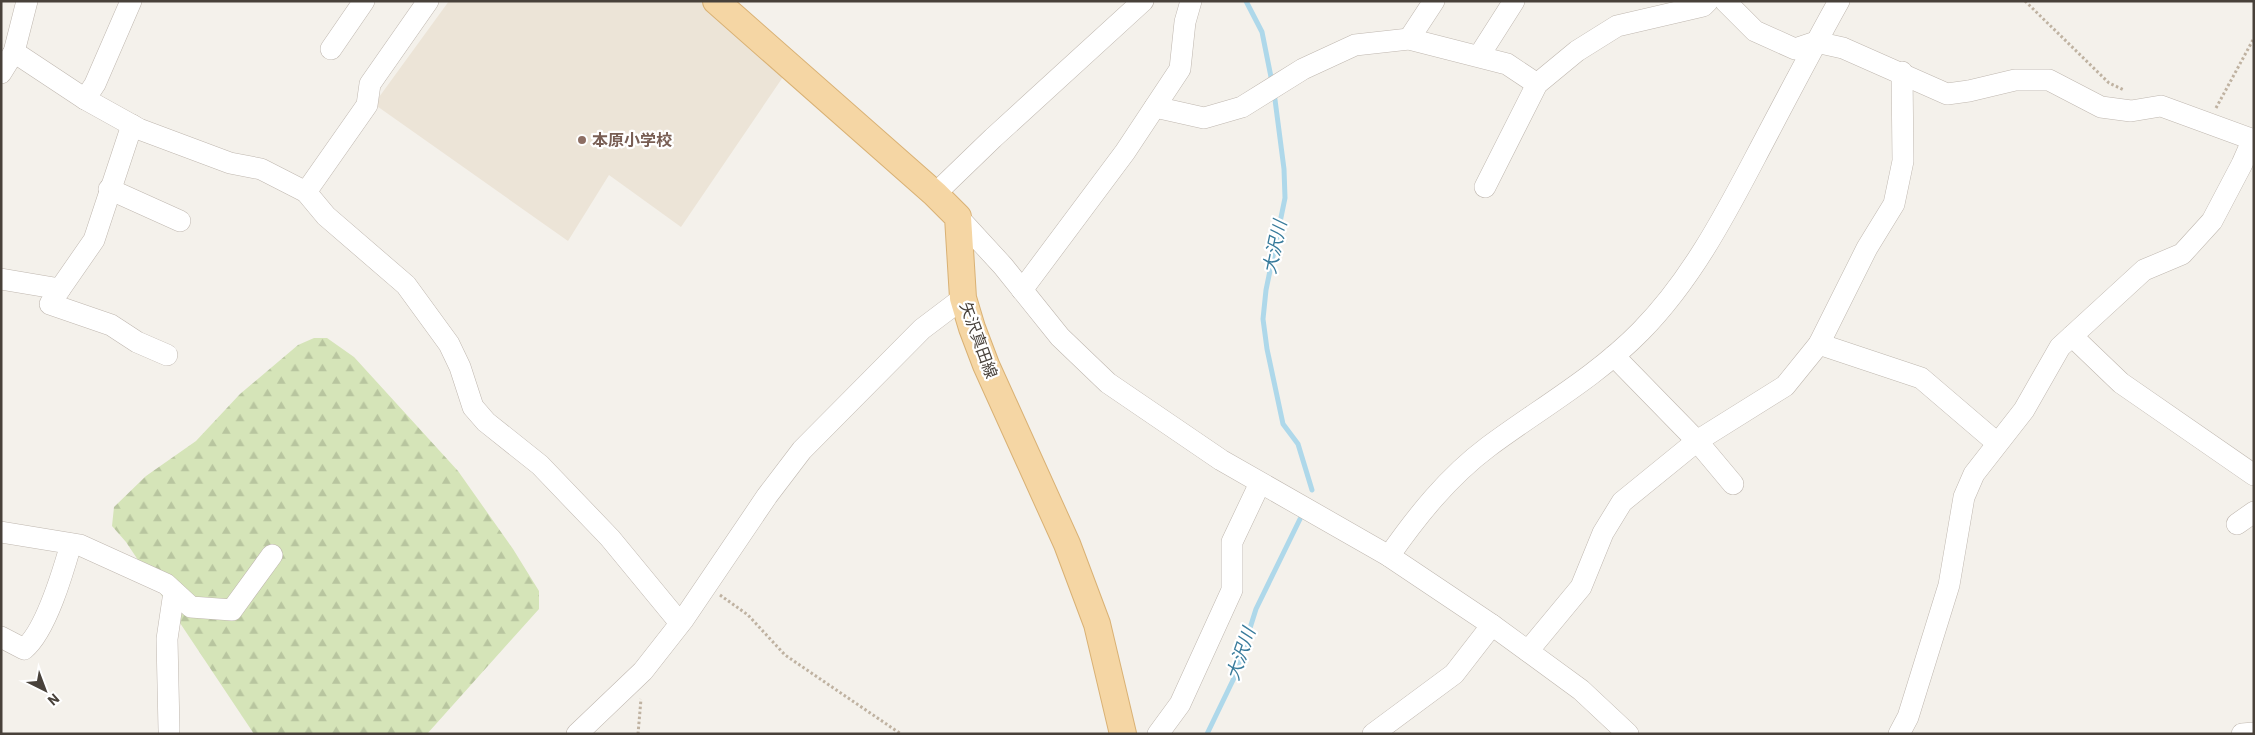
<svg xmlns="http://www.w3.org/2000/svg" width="2255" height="735" viewBox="0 0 2255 735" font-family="'IBM Plex Sans','Noto Sans JP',sans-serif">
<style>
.education{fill:#ece4d7}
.forest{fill:url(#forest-firs)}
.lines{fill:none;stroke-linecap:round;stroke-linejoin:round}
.stream{stroke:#aed8ea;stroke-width:5}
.minor-casing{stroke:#bfb7af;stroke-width:22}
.major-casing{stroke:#d9b174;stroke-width:28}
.path{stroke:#bfb2a1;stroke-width:3;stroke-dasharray:2.5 2.5;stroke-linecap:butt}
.minor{stroke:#fff;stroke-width:21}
.major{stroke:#f5d6a4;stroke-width:26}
.education-dot{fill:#8d6e63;stroke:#fff;stroke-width:2}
.labels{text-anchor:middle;stroke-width:4.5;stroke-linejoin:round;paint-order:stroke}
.education-label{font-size:16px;font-weight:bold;fill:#785e54;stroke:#fff;text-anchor:start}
.street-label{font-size:16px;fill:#48413a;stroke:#fff}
.water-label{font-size:18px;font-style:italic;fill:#387b9b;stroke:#fff}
</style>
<defs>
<pattern id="forest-firs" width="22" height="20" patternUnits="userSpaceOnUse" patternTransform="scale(1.25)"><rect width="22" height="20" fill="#d5e4b8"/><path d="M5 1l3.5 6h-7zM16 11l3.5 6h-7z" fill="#b8c59f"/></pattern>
</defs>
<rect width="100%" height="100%" fill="#f4f1eb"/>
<path class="education" d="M 449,1 L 701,1 L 785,74 L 681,227 L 609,175 L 568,241 L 374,104 Z"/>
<path class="forest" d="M 314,338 L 327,338 L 354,357 L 458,471 L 513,549 L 539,591 L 539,609 L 427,734 L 254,734 L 126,542 L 112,526 L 114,507 L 146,476 L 196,441 L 240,394 L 298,345 Z"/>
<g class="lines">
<g class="stream">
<path d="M 1246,1 L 1262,32 L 1272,82"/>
<path d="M 1274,92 L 1284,169 L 1285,198 L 1266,290 L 1263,319 L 1267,349 L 1283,424 L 1298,444 L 1312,490"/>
<path d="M 1207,734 L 1235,676 L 1256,609 L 1300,519"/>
</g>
<g class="minor-casing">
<g id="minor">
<path d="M 1725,1 L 1755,31 L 1795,49 L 1816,42 L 1843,48 L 1947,94 L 1969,91 L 2015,80 L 2049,80 L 2101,107 L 2131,111 L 2161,106 L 2254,140"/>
<path d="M 1409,39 L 1434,1"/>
<path d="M 331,49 L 364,1"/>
<path d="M 14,52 L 85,99 L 139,129 L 230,163 L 261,169 L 306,192 L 326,216 L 406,285 L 449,344 L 460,367 L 473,407 L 486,422 L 540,465 L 610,538 L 680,623"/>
<path d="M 1479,56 L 1514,1"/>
<path d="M 1,73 L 14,52 L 27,1"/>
<path d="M 85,99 L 95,84 L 131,1"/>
<path d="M 1155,107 L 1204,118 L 1242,107 L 1303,69 L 1355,45 L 1409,39 L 1507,64 L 1537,84"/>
<path d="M 1485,187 L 1537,84 L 1577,51 L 1617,26 L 1703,6 L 1708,1"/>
<path d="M 109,189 L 180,221"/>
<path d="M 306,192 L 367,105 L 370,84 L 428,1"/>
<path d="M 935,194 L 993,138 L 1143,1"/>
<path d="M 958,217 L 1003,266 L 1060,337 L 1108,383 L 1221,460 L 1389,556 L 1492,625 L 1581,690 L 1628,734"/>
<path d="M 1,279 L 60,289 L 94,240 L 132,125"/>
<path d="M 60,289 L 50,304 L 111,325 L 137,342 L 167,355"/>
<path d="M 1022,290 L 1125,152 L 1180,69 L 1185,22 L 1191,1"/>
<path d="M 2072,336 L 2121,383 L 2254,475"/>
<path d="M 1819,344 L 1921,378 L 1997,443"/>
<path d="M 1614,356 L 1697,441 L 1733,484"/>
<path d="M 2237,524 L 2254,512"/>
<path d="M 1,532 L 80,545 L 166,584 L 191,607 L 232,610 L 272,555"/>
<path d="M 1389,556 C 1417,516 1448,477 1488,447 C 1539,409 1596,377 1641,331 C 1690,281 1723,219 1755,158 C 1783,105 1810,53 1839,1"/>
<path d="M 1,637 L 24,649 C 46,631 63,572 71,544"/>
<path d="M 1528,651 L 1581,587 L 1603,533 L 1622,502 L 1697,441 L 1785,386 L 1819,344 L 1867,248 L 1894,204 L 1903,161 L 1902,72"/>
<path d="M 169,730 L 167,639 L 174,592"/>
<path d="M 577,734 L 643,671 L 683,620 L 767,496 L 802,450 L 922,329 L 963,298"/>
<path d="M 1158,734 L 1180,704 L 1232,590 L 1232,542 L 1260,483"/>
<path d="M 1373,734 L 1454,674 L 1492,625"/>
<path d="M 1899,734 L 1908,717 L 1949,585 L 1964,497 L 1974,474 L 2024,410 L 2060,347 L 2144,270 L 2182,254 L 2212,221 L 2242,164 L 2253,139"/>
<path d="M 2242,734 L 2254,733"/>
</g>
</g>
<g class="major-casing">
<path id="major" d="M 716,1 L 935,194 L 958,217 L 963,298 L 972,328 L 986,365 L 1067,544 L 1097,624 L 1123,734"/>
</g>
<g class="path">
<path d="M 2025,1 L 2109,83 L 2124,90"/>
<path d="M 2216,108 L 2254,38"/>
<path d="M 720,595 L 748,615 L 785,655 L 901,734"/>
<path d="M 638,734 L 641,699"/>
</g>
<use href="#minor" class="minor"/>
<use href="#major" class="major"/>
</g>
<circle class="education-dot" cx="582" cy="140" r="5"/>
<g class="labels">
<g class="education-label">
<text x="592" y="146">本原小学校</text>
</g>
<g class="street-label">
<text transform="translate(979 340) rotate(70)" y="6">矢沢真田線</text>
</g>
<g class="water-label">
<text transform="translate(1275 247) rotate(-78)" y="6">大沢川</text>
<text transform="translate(1241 654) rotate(-71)" y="6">大沢川</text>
</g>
</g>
<rect width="2255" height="735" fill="none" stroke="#48413a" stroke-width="5"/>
<g transform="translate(45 690) rotate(138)" stroke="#ffffff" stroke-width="4" paint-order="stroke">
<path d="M0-4L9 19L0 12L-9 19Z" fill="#48413a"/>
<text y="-8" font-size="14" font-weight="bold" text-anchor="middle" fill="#48413a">N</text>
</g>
</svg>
